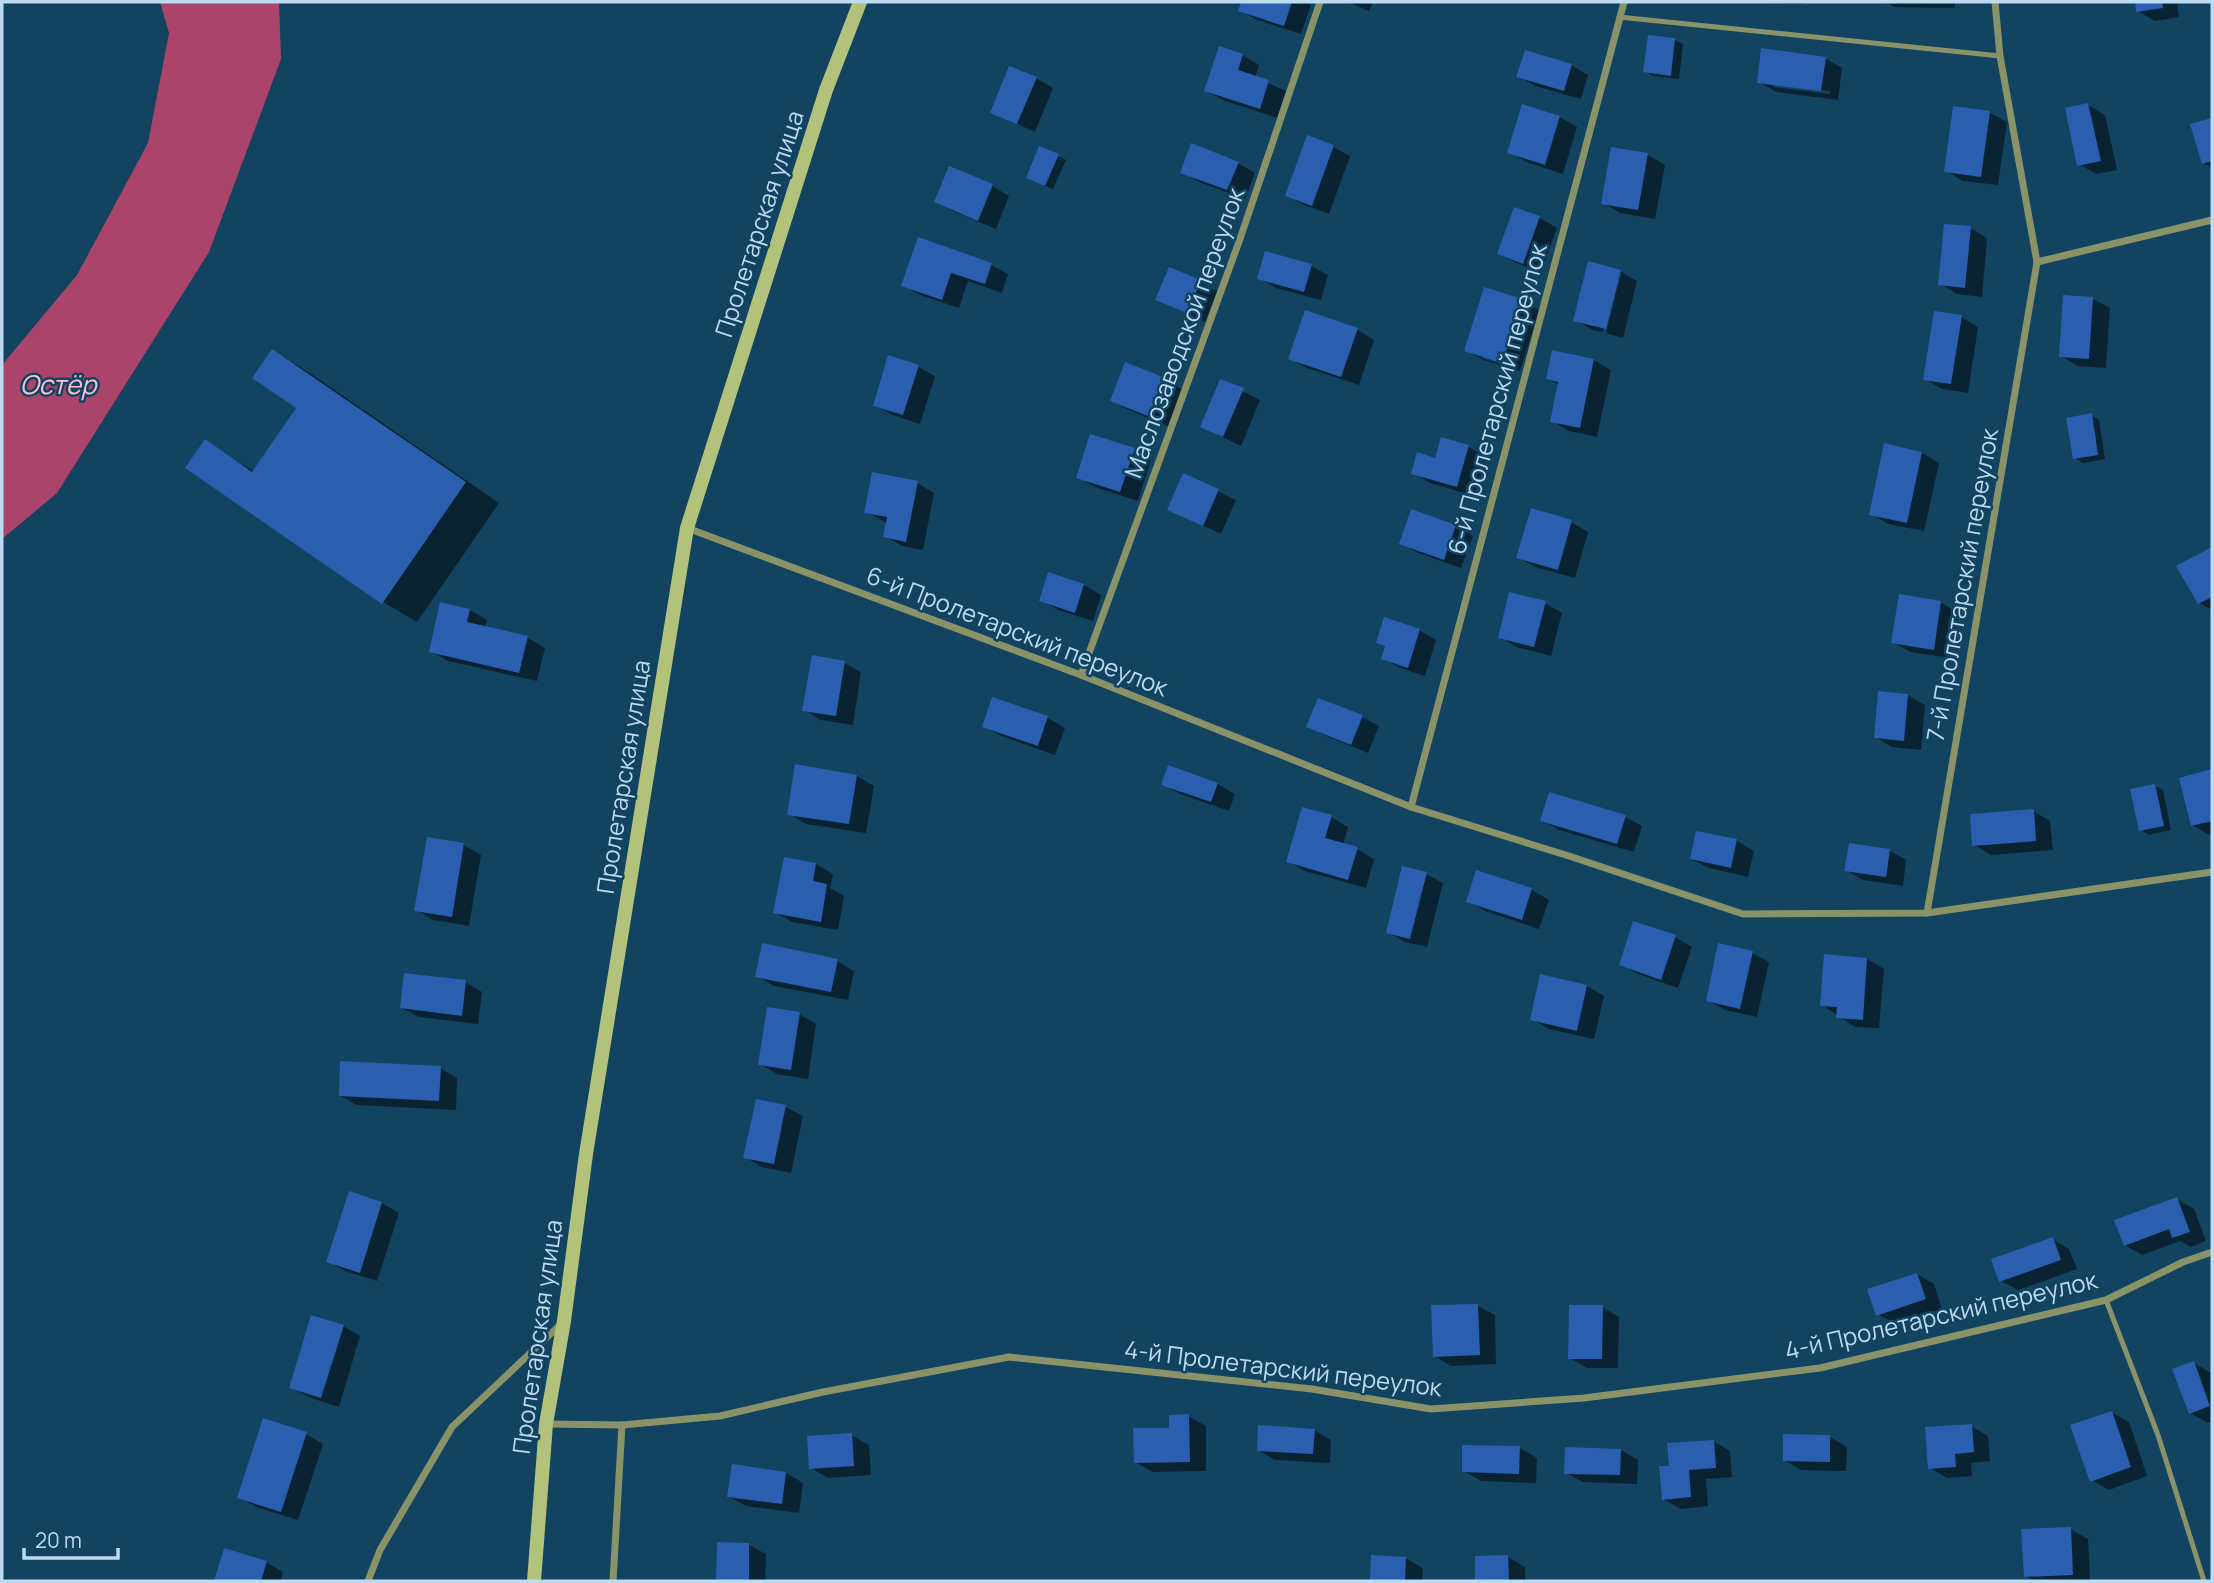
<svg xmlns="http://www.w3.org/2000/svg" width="2214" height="1583" viewBox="0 0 2214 1583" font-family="Manrope,sans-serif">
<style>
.water{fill:#aa446b}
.shadow{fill:#0007;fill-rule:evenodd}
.building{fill:#2a5faf}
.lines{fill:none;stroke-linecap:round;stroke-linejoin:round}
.service{stroke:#899367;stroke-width:5}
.minor{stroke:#899367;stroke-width:7}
.secondary{stroke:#b2c27b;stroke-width:14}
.labels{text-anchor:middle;stroke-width:5;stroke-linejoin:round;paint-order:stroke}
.street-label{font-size:24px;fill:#bcdaf0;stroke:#124360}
.water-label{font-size:26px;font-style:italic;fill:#f9c1d2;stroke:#124360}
</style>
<rect width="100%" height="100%" fill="#124360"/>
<path class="water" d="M 160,2 L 279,2 L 281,59 L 209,252 L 57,493 L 2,539 L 2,365 L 77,275 L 148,143 L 169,33 Z"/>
<g class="shadow">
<path d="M 1243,2 L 1305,2 L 1311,5 L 1301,34 L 1257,20 L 1240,10 Z"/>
<path d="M 1348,2 L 1373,2 L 1369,11 Z"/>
<path d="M 1740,2 L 1803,2 L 1803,4 Z"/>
<path d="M 1886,2 L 1955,2 L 1955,8 L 1894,7 Z"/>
<path d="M 2136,2 L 2177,2 L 2179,17 L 2155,21 L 2138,11 Z"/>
<path d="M 1675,40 L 1683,44 L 1679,79 L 1653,76 L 1645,71 Z"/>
<path d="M 1242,55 L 1259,65 L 1255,77 L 1286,91 L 1277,118 L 1223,100 L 1206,91 Z"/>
<path d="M 1825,58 L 1842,68 L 1838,100 L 1776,92 L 1759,82 ZM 1774,84 L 1830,91 L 1830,94 L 1774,87 Z"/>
<path d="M 1571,65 L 1588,75 L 1581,99 L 1535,86 L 1518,76 Z"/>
<path d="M 1036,78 L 1053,88 L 1035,132 L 992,112 Z"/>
<path d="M 2088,105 L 2105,115 L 2117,170 L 2096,174 L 2079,164 Z"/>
<path d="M 1523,106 L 1560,117 L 1577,127 L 1563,174 L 1526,162 L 1509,152 Z"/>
<path d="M 1990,113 L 2007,122 L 1998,185 L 1963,181 L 1946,171 Z"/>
<path d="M 2212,120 L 2212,168 L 2203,163 L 2192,125 Z"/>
<path d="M 1333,147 L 1350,156 L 1329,214 L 1304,205 L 1287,196 Z"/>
<path d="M 1648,155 L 1665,165 L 1655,219 L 1620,213 L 1603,203 Z"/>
<path d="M 1058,156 L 1066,160 L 1053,189 L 1036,182 Z"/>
<path d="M 1238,163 L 1255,173 L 1245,199 L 1199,182 L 1182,172 Z"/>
<path d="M 992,186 L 1009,196 L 996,229 L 953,211 L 936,202 Z"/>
<path d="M 1515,209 L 1540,218 L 1557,228 L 1541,272 L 1516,263 L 1499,254 Z"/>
<path d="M 1970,228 L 1987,238 L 1982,297 L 1957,294 L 1940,284 Z"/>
<path d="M 919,239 L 991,265 L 1008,274 L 1002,293 L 968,281 L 959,308 L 920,295 L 903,285 Z"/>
<path d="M 1590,263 L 1620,271 L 1637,281 L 1623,338 L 1606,333 L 1621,273 L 1618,273 L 1603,332 L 1593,330 L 1575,320 Z"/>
<path d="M 1311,266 L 1328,275 L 1321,300 L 1276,288 L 1259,278 Z"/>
<path d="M 1170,269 L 1217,291 L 1205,322 L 1157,299 Z"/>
<path d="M 2093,299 L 2110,308 L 2106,368 L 2078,366 L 2061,356 Z"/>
<path d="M 1522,300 L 1539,310 L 1520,371 L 1483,360 L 1466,350 ZM 1482,354 L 1511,364 L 1510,367 L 1482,358 Z"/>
<path d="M 1306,312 L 1358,330 L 1374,340 L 1359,385 L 1307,368 L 1290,358 Z"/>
<path d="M 1961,317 L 1978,327 L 1968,393 L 1942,389 L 1925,379 Z"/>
<path d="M 273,351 L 307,371 L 499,503 L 417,622 L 383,602 L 187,468 L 205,442 L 255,472 L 298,408 Z"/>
<path d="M 1594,360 L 1611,370 L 1597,437 L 1569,431 L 1552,421 L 1559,385 L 1548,379 Z"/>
<path d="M 1126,365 L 1168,381 L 1184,391 L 1170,427 L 1129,410 L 1112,401 Z"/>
<path d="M 918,367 L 935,376 L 920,424 L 892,415 L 875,405 Z"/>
<path d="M 1221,381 L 1260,400 L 1241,446 L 1202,427 Z"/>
<path d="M 2091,415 L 2099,420 L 2105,459 L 2083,463 L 2075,458 Z"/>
<path d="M 1442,439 L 1469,447 L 1486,457 L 1474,496 L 1430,483 L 1413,473 L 1436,460 Z"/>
<path d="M 1886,445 L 1922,453 L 1939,463 L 1924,531 L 1888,524 L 1871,514 Z"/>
<path d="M 1134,449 L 1151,459 L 1138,501 L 1095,487 L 1078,477 Z"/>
<path d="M 1184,475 L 1236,500 L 1221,534 L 1169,509 Z"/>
<path d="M 917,483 L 934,493 L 923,550 L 902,546 L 885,536 L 887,523 L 866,512 Z"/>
<path d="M 1412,511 L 1456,526 L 1473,536 L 1461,568 L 1418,553 L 1401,543 Z"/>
<path d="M 1571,522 L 1588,532 L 1575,578 L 1535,567 L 1518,557 Z"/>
<path d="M 2212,549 L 2212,610 L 2200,603 L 2178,567 Z"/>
<path d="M 1084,585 L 1101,595 L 1093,621 L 1058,610 L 1041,600 Z"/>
<path d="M 1900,596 L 1941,603 L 1958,612 L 1951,658 L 1910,652 L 1893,642 Z"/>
<path d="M 1545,603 L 1562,613 L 1551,656 L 1517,647 L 1500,637 Z"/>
<path d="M 441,604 L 470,610 L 487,620 L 485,628 L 528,638 L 545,648 L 537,681 L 448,661 L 431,651 Z"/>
<path d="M 1419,630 L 1436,640 L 1425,676 L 1400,668 L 1383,658 L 1386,647 L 1378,642 Z"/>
<path d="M 844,663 L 861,672 L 853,725 L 821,720 L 804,710 Z"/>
<path d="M 1908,695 L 1925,705 L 1921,750 L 1892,747 L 1875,737 Z"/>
<path d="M 993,699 L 1048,718 L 1065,728 L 1055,755 L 1001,736 L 984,726 Z"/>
<path d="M 1362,717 L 1379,726 L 1368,753 L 1326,736 L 1309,726 Z"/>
<path d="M 1169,767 L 1218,784 L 1235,794 L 1229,811 L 1180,794 L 1163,784 Z"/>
<path d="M 2212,771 L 2212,834 L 2209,835 L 2192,825 L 2181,779 Z"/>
<path d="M 857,776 L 874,786 L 866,833 L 806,824 L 789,814 Z"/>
<path d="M 2155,786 L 2163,790 L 2171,830 L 2149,835 L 2141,830 Z"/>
<path d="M 2033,811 L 2050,821 L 2053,850 L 1991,855 L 1974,845 Z"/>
<path d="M 1331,817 L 1348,827 L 1343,845 L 1357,849 L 1374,859 L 1366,888 L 1305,871 L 1288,861 Z"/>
<path d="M 1625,817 L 1642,826 L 1634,852 L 1559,830 L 1542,820 Z"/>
<path d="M 1697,833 L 1737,841 L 1754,851 L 1748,877 L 1709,868 L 1691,859 Z"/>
<path d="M 428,839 L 464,845 L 481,855 L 469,926 L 433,920 L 416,910 Z"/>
<path d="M 1889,850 L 1906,860 L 1903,886 L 1863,880 L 1846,870 Z"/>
<path d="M 816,864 L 833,874 L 830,888 L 844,896 L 838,930 L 792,922 L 775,912 Z"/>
<path d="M 1478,872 L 1532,890 L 1549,900 L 1539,929 L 1485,911 L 1468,901 Z"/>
<path d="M 1426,874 L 1443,883 L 1427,947 L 1405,942 L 1388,932 Z"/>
<path d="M 1675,937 L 1692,947 L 1678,988 L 1638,974 L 1621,964 Z"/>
<path d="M 1752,953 L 1769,962 L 1757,1017 L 1725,1010 L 1708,1000 Z"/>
<path d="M 1867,959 L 1884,969 L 1879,1028 L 1855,1027 L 1822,1005 Z"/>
<path d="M 837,961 L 854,971 L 848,1000 L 774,986 L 757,976 Z"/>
<path d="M 1542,976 L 1587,986 L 1604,996 L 1594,1039 L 1549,1029 L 1532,1019 Z"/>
<path d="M 465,982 L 482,992 L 478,1024 L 419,1017 L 402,1008 Z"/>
<path d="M 799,1014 L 816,1024 L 808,1079 L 777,1074 L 760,1064 Z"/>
<path d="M 440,1068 L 457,1078 L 456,1110 L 357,1105 L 340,1096 Z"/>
<path d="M 758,1101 L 786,1107 L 803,1116 L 791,1173 L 762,1167 L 745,1157 Z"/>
<path d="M 2177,1199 L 2194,1209 L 2206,1241 L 2191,1247 L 2180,1241 L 2142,1255 L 2125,1245 Z"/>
<path d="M 382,1203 L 399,1213 L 377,1281 L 345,1271 L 328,1261 Z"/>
<path d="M 2052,1239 L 2069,1249 L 2077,1269 L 2018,1290 L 2001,1281 Z"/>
<path d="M 1917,1274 L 1934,1284 L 1942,1309 L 1895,1324 L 1878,1314 Z"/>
<path d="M 1478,1306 L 1495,1315 L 1496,1364 L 1451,1366 L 1434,1356 Z"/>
<path d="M 1602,1307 L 1619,1317 L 1618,1368 L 1587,1368 L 1570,1358 Z"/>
<path d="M 343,1326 L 360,1336 L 339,1407 L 308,1397 L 291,1387 Z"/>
<path d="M 2194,1363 L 2211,1373 L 2212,1376 L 2212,1421 L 2208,1423 L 2190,1413 Z"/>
<path d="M 2111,1412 L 2129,1422 L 2147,1476 L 2109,1490 L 2091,1480 Z"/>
<path d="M 1188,1416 L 1206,1426 L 1206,1471 L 1153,1472 L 1135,1462 Z"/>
<path d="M 1971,1426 L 1988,1436 L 1990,1461 L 1971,1463 L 1972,1476 L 1947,1478 L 1930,1468 Z"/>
<path d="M 1314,1430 L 1331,1440 L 1330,1463 L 1275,1460 L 1258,1450 Z"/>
<path d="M 306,1434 L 323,1444 L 298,1520 L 256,1507 L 239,1497 Z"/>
<path d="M 851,1435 L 869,1445 L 871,1475 L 828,1478 L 811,1468 Z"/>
<path d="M 1830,1437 L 1847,1447 L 1846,1471 L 1801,1470 L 1784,1460 Z"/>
<path d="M 1713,1441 L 1730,1451 L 1732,1477 L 1706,1479 L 1708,1506 L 1681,1509 L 1663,1499 L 1671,1467 Z"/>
<path d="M 1520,1448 L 1537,1458 L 1536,1483 L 1481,1481 L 1464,1471 Z"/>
<path d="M 1621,1450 L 1638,1460 L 1637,1484 L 1583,1482 L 1566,1473 Z"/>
<path d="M 786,1473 L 803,1483 L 799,1513 L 746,1506 L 729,1497 Z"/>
<path d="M 2070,1529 L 2088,1539 L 2090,1581 L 2034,1581 L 2026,1576 Z"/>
<path d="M 719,1544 L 749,1545 L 766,1554 L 765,1581 L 718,1581 Z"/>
<path d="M 225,1550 L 266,1562 L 283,1572 L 280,1581 L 216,1581 Z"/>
<path d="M 1373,1557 L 1405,1558 L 1423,1568 L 1422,1581 L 1372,1581 Z"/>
<path d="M 1508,1557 L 1525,1567 L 1525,1581 L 1477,1581 L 1477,1558 Z"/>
</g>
<g class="building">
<path d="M 1241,2 L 1292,2 L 1284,26 L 1238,11 Z"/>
<path d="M 2135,2 L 2162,2 L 2163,8 L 2136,12 Z"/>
<path d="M 1648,35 L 1675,38 L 1671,76 L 1643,72 Z"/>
<path d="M 1219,46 L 1243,54 L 1238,70 L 1269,80 L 1260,109 L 1204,91 Z"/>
<path d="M 1761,48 L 1826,57 L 1821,91 L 1757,83 Z"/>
<path d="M 1525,50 L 1572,64 L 1564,91 L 1516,77 Z"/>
<path d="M 1009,66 L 1037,77 L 1017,124 L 990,113 Z"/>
<path d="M 2088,103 L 2101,161 L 2077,166 L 2065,108 Z"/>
<path d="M 1522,104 L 1560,116 L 1545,165 L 1507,153 Z"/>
<path d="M 1953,106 L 1990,111 L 1981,177 L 1944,172 Z"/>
<path d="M 2212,118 L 2212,161 L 2202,164 L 2190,124 Z"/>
<path d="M 1307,135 L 1334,145 L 1312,206 L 1285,196 Z"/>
<path d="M 1191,143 L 1239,162 L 1227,190 L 1180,173 Z"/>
<path d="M 1039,146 L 1059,154 L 1045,186 L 1026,178 Z"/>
<path d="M 1611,147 L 1648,153 L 1638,210 L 1601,204 Z"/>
<path d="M 949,166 L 993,184 L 978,221 L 934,202 Z"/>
<path d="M 1514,207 L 1540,216 L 1523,264 L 1497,254 Z"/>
<path d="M 1944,224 L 1971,226 L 1965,288 L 1938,285 Z"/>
<path d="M 918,237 L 992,263 L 985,284 L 951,273 L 942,300 L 901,286 Z"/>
<path d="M 1265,251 L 1312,264 L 1304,292 L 1257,279 Z"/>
<path d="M 1588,261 L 1621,270 L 1606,329 L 1573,321 Z"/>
<path d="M 1169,267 L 1201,280 L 1187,313 L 1155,300 Z"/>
<path d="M 1484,287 L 1523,299 L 1502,363 L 1464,351 Z"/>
<path d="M 2063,295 L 2093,297 L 2089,359 L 2059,357 Z"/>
<path d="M 1305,310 L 1358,328 L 1341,377 L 1288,359 Z"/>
<path d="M 1934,311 L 1962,315 L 1951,384 L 1923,380 Z"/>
<path d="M 272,349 L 466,482 L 382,604 L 185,468 L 205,439 L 252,472 L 296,408 L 252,378 Z"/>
<path d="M 1552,350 L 1594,359 L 1580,428 L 1550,422 L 1558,382 L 1546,379 Z"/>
<path d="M 888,355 L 919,365 L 903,415 L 873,406 Z"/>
<path d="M 1125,362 L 1168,379 L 1153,418 L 1110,401 Z"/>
<path d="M 1220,379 L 1244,388 L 1223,437 L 1200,427 Z"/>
<path d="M 2092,413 L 2098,455 L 2073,459 L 2066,418 Z"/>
<path d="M 1090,434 L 1135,448 L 1120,492 L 1076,478 Z"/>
<path d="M 1441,437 L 1469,445 L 1457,487 L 1411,474 L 1417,452 L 1435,458 Z"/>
<path d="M 1884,443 L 1922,452 L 1907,523 L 1869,515 Z"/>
<path d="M 872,472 L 918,481 L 906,542 L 883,537 L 887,517 L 864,513 Z"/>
<path d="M 1183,473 L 1219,489 L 1203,526 L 1167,510 Z"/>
<path d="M 1531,508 L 1572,520 L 1558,570 L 1516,558 Z"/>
<path d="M 1411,509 L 1456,525 L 1444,560 L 1399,544 Z"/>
<path d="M 2212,547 L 2212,597 L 2198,604 L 2176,566 Z"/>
<path d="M 1048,572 L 1084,584 L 1075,613 L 1039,601 Z"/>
<path d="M 1509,592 L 1546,601 L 1534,647 L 1498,638 Z"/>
<path d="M 1899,594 L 1941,601 L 1934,650 L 1891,643 Z"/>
<path d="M 440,602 L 470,609 L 467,622 L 528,636 L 519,673 L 429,652 Z"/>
<path d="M 1384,617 L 1420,629 L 1408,668 L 1381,659 L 1385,646 L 1376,643 Z"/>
<path d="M 812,655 L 845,661 L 836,716 L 802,711 Z"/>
<path d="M 1878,691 L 1908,694 L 1904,741 L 1874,738 Z"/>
<path d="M 992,697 L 1048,716 L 1038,746 L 982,727 Z"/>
<path d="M 1318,698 L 1363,715 L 1351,745 L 1306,727 Z"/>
<path d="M 795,764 L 857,775 L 849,824 L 787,815 Z"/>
<path d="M 1168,765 L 1218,783 L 1211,802 L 1161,785 Z"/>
<path d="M 2212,769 L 2212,821 L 2191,826 L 2179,778 Z"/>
<path d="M 2155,784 L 2164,826 L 2139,831 L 2130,789 Z"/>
<path d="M 1549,792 L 1626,815 L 1617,844 L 1540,821 Z"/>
<path d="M 1302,807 L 1332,815 L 1325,838 L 1358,847 L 1348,880 L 1286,862 Z"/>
<path d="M 2034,809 L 2036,841 L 1972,846 L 1970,814 Z"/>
<path d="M 1696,831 L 1737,839 L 1731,868 L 1690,859 Z"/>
<path d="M 427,837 L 464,843 L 452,917 L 414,911 Z"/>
<path d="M 1849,843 L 1890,849 L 1886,877 L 1844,871 Z"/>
<path d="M 784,857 L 816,863 L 813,881 L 827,884 L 821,922 L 773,913 Z"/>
<path d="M 1402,866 L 1427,872 L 1410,939 L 1386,933 Z"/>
<path d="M 1476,870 L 1532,888 L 1522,920 L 1466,902 Z"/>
<path d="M 1633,921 L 1676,935 L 1661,980 L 1619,965 Z"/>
<path d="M 762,943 L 838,959 L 831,992 L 755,977 Z"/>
<path d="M 1718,943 L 1753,951 L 1740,1009 L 1706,1001 Z"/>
<path d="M 1824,954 L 1867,958 L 1863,1020 L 1836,1018 L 1837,1007 L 1820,1006 Z"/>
<path d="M 404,973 L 466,980 L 462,1016 L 400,1008 Z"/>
<path d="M 1540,974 L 1587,985 L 1577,1031 L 1530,1020 Z"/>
<path d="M 767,1007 L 800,1012 L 791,1070 L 758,1065 Z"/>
<path d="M 340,1061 L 441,1066 L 439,1101 L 339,1096 Z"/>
<path d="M 756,1099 L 786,1105 L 774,1164 L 743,1158 Z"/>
<path d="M 349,1191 L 382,1202 L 360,1273 L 326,1262 Z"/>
<path d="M 2177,1197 L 2190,1232 L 2172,1238 L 2169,1229 L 2124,1246 L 2114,1220 Z"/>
<path d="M 2053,1237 L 2061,1260 L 1999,1282 L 1991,1259 Z"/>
<path d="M 1917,1273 L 1926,1299 L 1876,1316 L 1867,1289 Z"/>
<path d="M 1478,1304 L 1480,1355 L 1433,1357 L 1431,1305 Z"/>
<path d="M 1569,1305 L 1603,1305 L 1602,1359 L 1568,1359 Z"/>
<path d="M 311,1315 L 344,1325 L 321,1398 L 289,1388 Z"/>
<path d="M 2194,1361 L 2210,1406 L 2189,1414 L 2172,1369 Z"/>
<path d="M 2112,1411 L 2131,1467 L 2090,1482 L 2070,1425 Z"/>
<path d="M 1189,1414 L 1190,1462 L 1134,1463 L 1133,1428 L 1169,1428 L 1169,1415 Z"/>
<path d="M 263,1418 L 307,1432 L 281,1512 L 237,1498 Z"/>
<path d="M 1972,1424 L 1974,1452 L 1955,1454 L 1956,1467 L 1928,1469 L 1925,1427 Z"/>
<path d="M 1258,1425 L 1315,1429 L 1313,1454 L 1257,1451 Z"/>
<path d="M 852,1433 L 854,1466 L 809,1469 L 807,1436 Z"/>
<path d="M 1783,1434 L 1830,1435 L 1830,1462 L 1783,1461 Z"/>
<path d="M 1714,1440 L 1716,1468 L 1689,1470 L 1691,1497 L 1662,1500 L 1659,1466 L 1669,1466 L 1667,1443 Z"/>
<path d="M 1462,1445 L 1520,1446 L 1519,1474 L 1462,1472 Z"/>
<path d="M 1565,1447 L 1621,1449 L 1620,1475 L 1564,1474 Z"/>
<path d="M 732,1464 L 786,1472 L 782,1504 L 727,1497 Z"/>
<path d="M 2071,1527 L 2073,1575 L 2024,1577 L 2021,1529 Z"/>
<path d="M 717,1542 L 749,1543 L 749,1581 L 716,1581 Z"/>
<path d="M 224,1548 L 267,1561 L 261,1581 L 214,1581 Z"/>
<path d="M 1371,1555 L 1406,1557 L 1405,1581 L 1370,1581 Z"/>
<path d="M 1508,1555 L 1509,1581 L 1475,1581 L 1475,1556 Z"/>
</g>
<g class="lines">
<g class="service">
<path d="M 1619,17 L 2000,56"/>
<path d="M 2106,1300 L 2158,1435 L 2204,1581"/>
</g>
<g class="minor">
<path d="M 2037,262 L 2212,220"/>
<path d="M 687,528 L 1081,675 L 1411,807 L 1569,856 L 1743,914 L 1927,913 L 2212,872"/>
<path d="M 1081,675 L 1240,239 L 1320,2"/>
<path d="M 1411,807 L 1624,2"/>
<path d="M 1927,913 L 2037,262 L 2000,56 L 1995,2"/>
<path d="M 547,1424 L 622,1425 L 720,1416 L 823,1392 L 1009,1357 L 1312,1389 L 1431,1409 L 1584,1398 L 1820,1368 L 2106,1300 L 2183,1262 L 2212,1252"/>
<path d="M 368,1581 L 380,1550 L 452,1427 L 561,1324"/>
<path d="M 613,1581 L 622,1425"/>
</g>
<path class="secondary" d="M 534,1581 L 546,1424 L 564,1321 L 586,1154 L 687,528 L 826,90 L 860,2"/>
</g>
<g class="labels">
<g class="street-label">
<text transform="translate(760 224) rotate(-72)" y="8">Пролетарская улица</text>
<text transform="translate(1185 333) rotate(-70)" y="8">Маслозаводской переулок</text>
<text transform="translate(1498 399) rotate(-75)" y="8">6-й Пролетарский переулок</text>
<text transform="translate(1963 585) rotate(-80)" y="8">7-й Пролетарский переулок</text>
<text transform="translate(1017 632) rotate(21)" y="8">6-й Пролетарский переулок</text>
<text transform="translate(624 777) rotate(-81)" y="8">Пролетарская улица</text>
<text transform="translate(1941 1316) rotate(-13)" y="8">4-й Пролетарский переулок</text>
<text transform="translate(538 1337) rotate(-82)" y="8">Пролетарская улица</text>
<text transform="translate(1283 1369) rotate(7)" y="8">4-й Пролетарский переулок</text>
</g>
<g class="water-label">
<text x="58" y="394">Остёр</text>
</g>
</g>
<rect width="2214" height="1583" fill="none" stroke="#bcdaf0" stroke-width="7"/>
<path d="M24 1548v10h94v-10" fill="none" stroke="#bcdaf0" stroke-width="3.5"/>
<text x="35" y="1548" font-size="21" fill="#bcdaf0" stroke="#124360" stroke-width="5" paint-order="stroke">20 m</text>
</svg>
